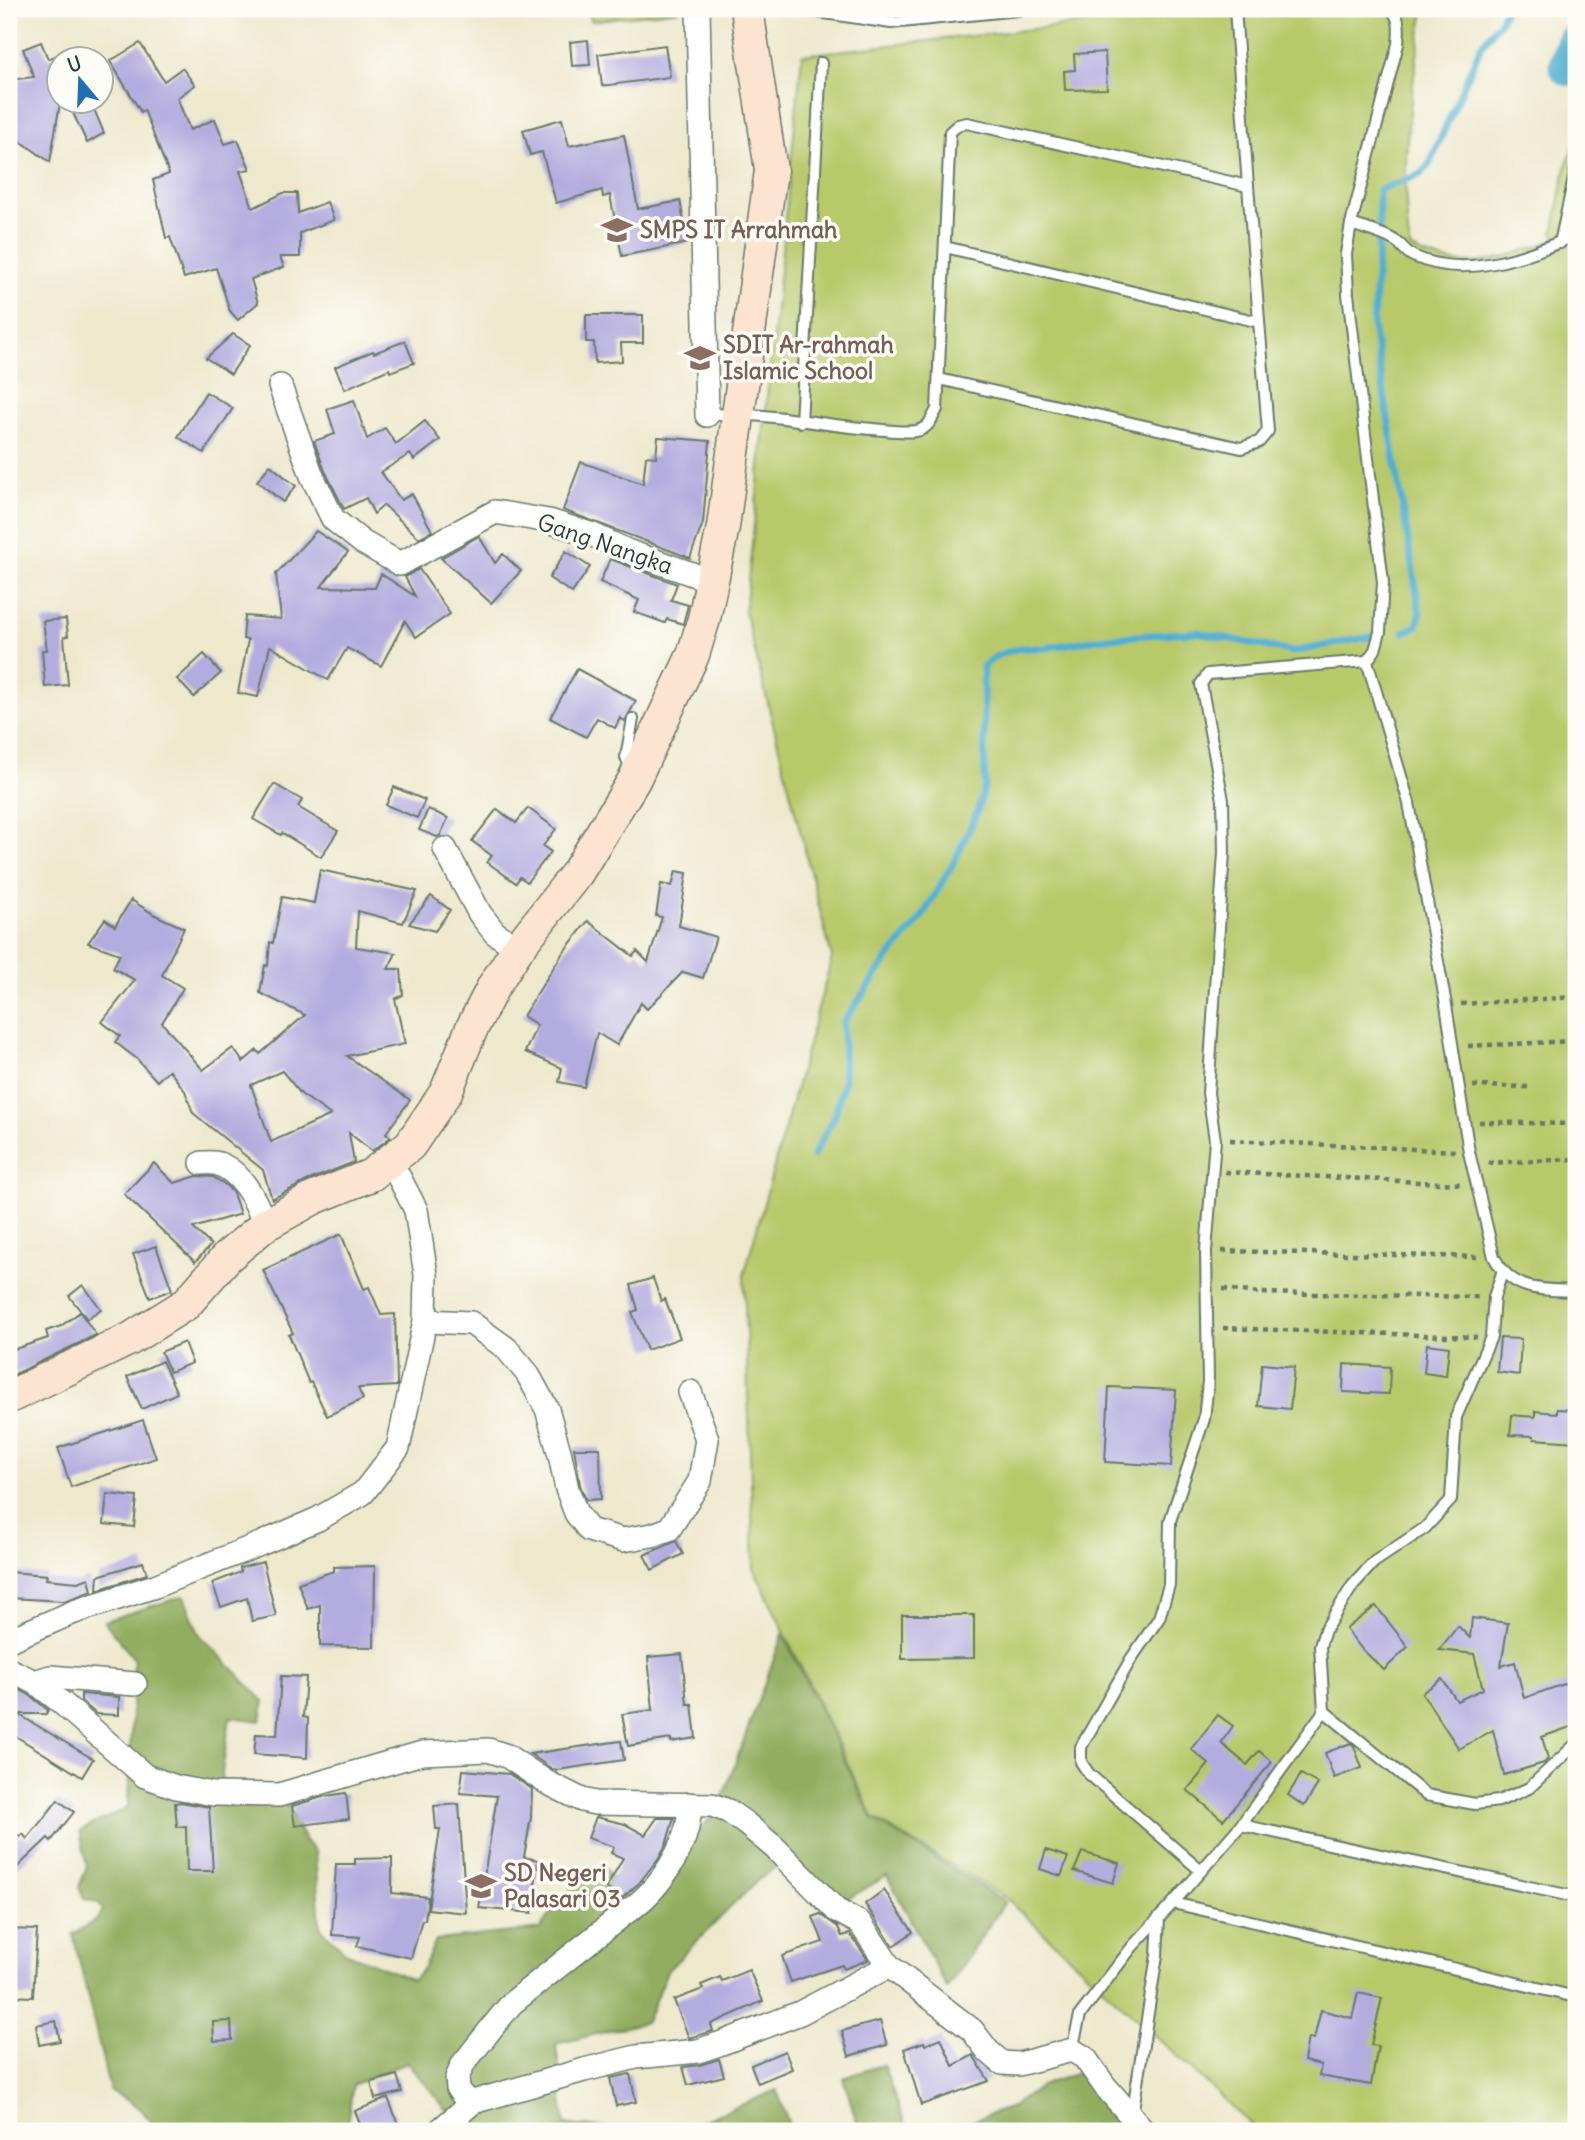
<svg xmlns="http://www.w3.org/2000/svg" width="1585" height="2140" viewBox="0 0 1585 2140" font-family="Delius,sans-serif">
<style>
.green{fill:#b8c96b;stroke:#6c8350;stroke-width:2}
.forest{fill:#92ad5f;stroke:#58754a;stroke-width:2}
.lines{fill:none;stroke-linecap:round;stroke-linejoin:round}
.stream{stroke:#51afcf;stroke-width:7}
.river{stroke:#51afcf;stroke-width:40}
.building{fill:#b3acdf;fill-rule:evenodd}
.service-casing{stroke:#67796a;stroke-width:14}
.minor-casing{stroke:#67796a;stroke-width:26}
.secondary-casing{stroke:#67796a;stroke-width:35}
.path{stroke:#67796a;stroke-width:4.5;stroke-dasharray:5 5;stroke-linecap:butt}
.service{stroke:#fff;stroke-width:10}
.minor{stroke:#fff;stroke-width:23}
.secondary{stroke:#fde4d0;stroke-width:32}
.labels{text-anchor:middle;stroke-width:7;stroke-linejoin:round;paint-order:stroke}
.education-label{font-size:23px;font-weight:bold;fill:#785e54;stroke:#fdfcf7;text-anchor:start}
.street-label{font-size:23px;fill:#1f3d34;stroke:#fdfcf7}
</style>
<rect width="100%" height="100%" fill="#fdfcf7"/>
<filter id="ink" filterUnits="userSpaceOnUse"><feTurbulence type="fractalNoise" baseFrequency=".0143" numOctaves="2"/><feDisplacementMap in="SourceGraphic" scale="14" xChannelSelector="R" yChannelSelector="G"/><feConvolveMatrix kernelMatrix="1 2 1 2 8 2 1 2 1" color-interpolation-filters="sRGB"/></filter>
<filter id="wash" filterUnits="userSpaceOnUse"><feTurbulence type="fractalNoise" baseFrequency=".00686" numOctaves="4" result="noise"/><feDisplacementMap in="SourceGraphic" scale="28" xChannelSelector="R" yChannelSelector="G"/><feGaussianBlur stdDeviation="1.57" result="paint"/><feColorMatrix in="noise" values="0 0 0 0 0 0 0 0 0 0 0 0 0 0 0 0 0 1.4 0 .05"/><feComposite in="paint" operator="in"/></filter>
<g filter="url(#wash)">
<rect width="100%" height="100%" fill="#eee8cd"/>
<g class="green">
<path d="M 589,9 L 679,9 L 679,10 L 591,21 Z"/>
<path d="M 1113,9 L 1424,9 C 1412,89 1398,167 1410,248 C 1466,277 1502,258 1557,239 L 1553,233 L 1566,167 L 1576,140 L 1576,2131 L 1258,2131 L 1007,1899 L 874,1818 L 754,1569 L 744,1275 L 832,958 L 745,612 L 802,55 L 1113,20 Z"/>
</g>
<g class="forest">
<path d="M 184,1596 L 199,1634 L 264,1701 L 261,1721 L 230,1717 L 221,1780 L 291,1791 L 288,1807 L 305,1841 L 315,1852 L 320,1927 L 345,1952 L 413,1980 L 424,1967 L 436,1940 L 540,1929 L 565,1894 L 605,1868 L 617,1885 L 608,1912 L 628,1920 L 719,1807 L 783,1634 L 872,1818 L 1005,1902 L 947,1988 L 887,1876 L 837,1905 L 792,1855 L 757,1881 L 667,1971 L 646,2022 L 556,2044 L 565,2125 L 652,2131 L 464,2131 L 407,2062 L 353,2085 L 346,2131 L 156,2131 C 148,2111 129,2100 110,2091 L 73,1934 L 98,1919 L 103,1910 L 99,1903 L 84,1899 L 79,1887 L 87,1867 L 80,1831 L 128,1807 L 134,1659 L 104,1621 Z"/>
<path d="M 882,2065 L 883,2065 L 908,2131 L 860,2131 L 843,2078 Z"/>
<path d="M 1088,2069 L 1134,2131 L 942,2131 L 1012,2107 L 1041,2086 Z"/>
<path d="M 777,2090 L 791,2131 L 678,2131 Z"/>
</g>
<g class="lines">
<g class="stream">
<path d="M 1404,632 L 1417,626 L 1420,613 L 1373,326 L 1379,234 L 1379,190 L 1421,174 L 1429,165 L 1481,46 L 1501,20 L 1505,9"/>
<path d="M 813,1156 L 835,1115 L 844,1081 L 843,1023 L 886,961 L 922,917 L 956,858 L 978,810 L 985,785 L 983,666 L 998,655 L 1020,648 L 1045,648 L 1098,639 L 1148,635 L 1197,632 L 1293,652 L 1379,635"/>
</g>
<path class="river" d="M 1569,66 L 1576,43"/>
</g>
<g id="blocks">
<g class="building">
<path d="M 588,40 L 590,65 L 572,66 L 570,42 Z"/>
<path d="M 41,42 L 48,59 L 60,54 L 60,103 L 50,162 L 9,133 L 9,80 L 34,77 L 23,49 Z"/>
<path d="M 140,43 L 164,81 L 182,68 L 195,85 L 177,98 L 190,130 L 215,119 L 225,144 L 238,140 L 250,169 L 240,171 L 253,208 L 283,193 L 297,193 L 298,213 L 327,202 L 334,220 L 300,233 L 300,257 L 280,257 L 284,267 L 251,279 L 258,303 L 238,320 L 230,311 L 216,268 L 184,278 L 170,237 L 166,238 L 153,180 L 169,174 L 144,110 L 141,112 L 110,61 Z"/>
<path d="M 665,45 L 670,77 L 602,86 L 598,54 Z"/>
<path d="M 1105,52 L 1107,89 L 1065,90 L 1064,71 L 1075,70 L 1074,54 Z"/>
<path d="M 68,102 L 91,102 L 104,133 L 87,143 Z"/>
<path d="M 562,119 L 569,146 L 624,135 L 638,209 L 680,201 L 688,243 L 622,256 L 610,195 L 603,197 L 602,190 L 556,203 L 542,152 L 530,155 L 523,130 Z"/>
<path d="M 586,315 L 643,315 L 643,343 L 621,343 L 622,361 L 595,363 L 594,342 L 586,342 Z"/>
<path d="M 233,334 L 250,345 L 231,374 L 206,358 Z"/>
<path d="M 405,341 L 414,363 L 390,372 L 389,369 L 345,389 L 335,367 L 373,351 L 374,353 Z"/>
<path d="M 206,392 L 233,408 L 204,453 L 178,437 Z"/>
<path d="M 354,400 L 367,439 L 385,428 L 396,444 L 425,421 L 440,440 L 414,460 L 410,454 L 381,472 L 401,500 L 412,494 L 432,531 L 419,538 L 384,505 L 374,514 L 366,498 L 344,509 L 325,471 L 314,441 L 335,434 L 327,409 Z"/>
<path d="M 658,437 L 710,441 L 703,523 L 690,558 L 563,510 L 581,462 L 643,484 L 646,456 L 656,457 Z"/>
<path d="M 270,465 L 296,486 L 283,502 L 257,481 Z"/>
<path d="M 316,531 L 348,552 L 321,587 L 375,588 L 381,574 L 415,596 L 405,577 L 419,569 L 450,614 L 416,637 L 405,621 L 381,666 L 347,648 L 328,680 L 270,646 L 258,697 L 238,693 L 248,640 L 243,639 L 245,616 L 281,619 L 276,574 Z"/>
<path d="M 479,536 L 495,563 L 503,554 L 521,571 L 491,603 L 441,558 Z"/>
<path d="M 566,551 L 590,567 L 572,593 L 549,578 Z"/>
<path d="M 610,559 L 677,584 L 671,600 L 688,605 L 683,624 L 667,619 L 665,623 L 634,612 L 639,600 L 600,582 Z"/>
<path d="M 66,619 L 68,636 L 64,637 L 68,685 L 45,687 L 42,650 L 47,650 L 43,621 Z"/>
<path d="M 204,654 L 221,673 L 194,697 L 177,679 Z"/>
<path d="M 577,669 L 636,701 L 625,721 L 620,718 L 615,728 L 597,718 L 586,737 L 550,718 Z"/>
<path d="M 274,784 L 302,800 L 298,807 L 338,831 L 321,857 L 282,833 L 281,835 L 253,819 Z"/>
<path d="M 394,787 L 425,800 L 417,818 L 386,805 Z"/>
<path d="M 528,808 L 556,829 L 543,846 L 551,852 L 527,882 L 520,877 L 516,883 L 487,862 L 492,856 L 472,841 L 497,809 L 516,823 Z"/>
<path d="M 428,809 L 448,818 L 440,836 L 437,837 L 419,830 Z"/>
<path d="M 320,870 L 417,891 L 403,923 L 358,911 L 356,947 L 396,953 L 388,969 L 401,969 L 403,995 L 395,999 L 405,1044 L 347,1056 L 410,1100 L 386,1133 L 391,1137 L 372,1151 L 349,1133 L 354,1162 L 307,1181 L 272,1199 L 263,1170 L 193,1113 L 185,1091 L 169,1070 L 157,1081 L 137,1059 L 115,1042 L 120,1036 L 102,1022 L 135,980 L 113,968 L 120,954 L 88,943 L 105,919 L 115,926 L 131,900 L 155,915 L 184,928 L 162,975 L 183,988 L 162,1023 L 203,1070 L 233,1048 L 243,1062 L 257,1050 L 260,1054 L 305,1015 L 260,993 L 265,965 L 268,966 L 270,942 L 273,943 L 282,897 L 314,903 ZM 282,1071 L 301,1094 L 331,1115 L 271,1142 L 251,1085 Z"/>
<path d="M 676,871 L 687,873 L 679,926 L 716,937 L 703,978 L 683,972 L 647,1009 L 641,1003 L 617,1045 L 597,1033 L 584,1087 L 559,1082 L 562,1068 L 525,1052 L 537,1025 L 523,1016 L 562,954 L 588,921 L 633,956 L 637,951 L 648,962 L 662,917 L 656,916 L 661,884 L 672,886 Z"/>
<path d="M 431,896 L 450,910 L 435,931 L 409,924 Z"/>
<path d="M 154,1163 L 174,1183 L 197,1176 L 213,1177 L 226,1185 L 233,1193 L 240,1214 L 193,1228 L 211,1245 L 195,1262 L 124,1194 Z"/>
<path d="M 341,1234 L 364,1289 L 369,1287 L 381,1315 L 395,1314 L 397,1384 L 397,1386 L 358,1388 L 363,1399 L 327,1416 L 311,1382 L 309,1383 L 289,1335 L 293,1333 L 263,1270 Z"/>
<path d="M 156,1246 L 172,1290 L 150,1298 L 133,1254 Z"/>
<path d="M 653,1278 L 661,1301 L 665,1299 L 680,1338 L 647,1350 L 632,1312 L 638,1310 L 631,1285 Z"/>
<path d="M 83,1285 L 101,1309 L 87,1319 L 69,1296 Z"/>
<path d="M 80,1312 L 96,1335 L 9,1377 L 9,1351 L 48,1338 L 46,1331 L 61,1326 Z"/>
<path d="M 1500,1338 L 1521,1339 L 1519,1375 L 1497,1372 Z"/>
<path d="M 184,1342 L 192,1363 L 170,1372 L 161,1352 Z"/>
<path d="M 1427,1344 L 1449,1347 L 1446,1376 L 1424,1373 Z"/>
<path d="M 162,1361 L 177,1393 L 142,1409 L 127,1377 Z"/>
<path d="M 1262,1364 L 1294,1367 L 1290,1409 L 1258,1406 Z"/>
<path d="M 1344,1364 L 1390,1367 L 1389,1394 L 1343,1392 Z"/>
<path d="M 1109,1387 L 1176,1390 L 1171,1466 L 1105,1462 Z"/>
<path d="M 1557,1409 L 1576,1410 L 1576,1442 L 1534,1439 L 1534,1436 L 1510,1435 L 1512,1415 L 1535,1417 L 1535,1411 L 1557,1413 Z"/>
<path d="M 143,1420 L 156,1458 L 71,1487 L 58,1448 Z"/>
<path d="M 574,1448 L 600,1448 L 601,1499 L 586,1500 L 580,1485 Z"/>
<path d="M 107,1494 L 137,1497 L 134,1527 L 104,1524 Z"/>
<path d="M 676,1541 L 683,1554 L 652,1570 L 644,1555 Z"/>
<path d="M 143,1562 L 147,1574 L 97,1590 L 98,1576 Z"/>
<path d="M 263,1562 L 276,1616 L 252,1621 L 247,1598 L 221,1607 L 212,1583 L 241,1572 L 240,1568 Z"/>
<path d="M 375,1566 L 374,1647 L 320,1646 L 320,1605 L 308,1609 L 298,1583 L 334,1571 L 334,1567 Z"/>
<path d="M 9,1572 L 47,1575 L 46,1579 L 78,1582 L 89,1578 L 92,1591 L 64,1601 L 9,1598 Z"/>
<path d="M 1376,1606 L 1408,1647 L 1384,1670 L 1361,1648 L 1346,1629 Z"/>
<path d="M 902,1615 L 974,1615 L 974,1658 L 902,1659 Z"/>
<path d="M 1472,1618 L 1508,1623 L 1501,1666 L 1515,1662 L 1524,1698 L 1576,1680 L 1576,1725 L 1542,1737 L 1548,1759 L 1544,1763 L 1504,1775 L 1493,1730 L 1459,1749 L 1422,1693 L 1442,1679 L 1457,1701 L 1483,1689 L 1474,1654 L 1439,1650 L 1458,1626 L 1470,1638 Z"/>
<path d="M 682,1654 L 687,1704 L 692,1704 L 696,1738 L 671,1742 L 671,1739 L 628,1746 L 622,1714 L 653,1710 L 648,1657 Z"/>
<path d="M 281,1676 L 306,1677 L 303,1717 L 308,1718 L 307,1758 L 254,1754 L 256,1734 L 277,1735 Z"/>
<path d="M 9,1685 L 28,1694 L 48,1710 L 46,1714 L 18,1714 L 93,1759 L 82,1777 L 9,1732 Z"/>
<path d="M 81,1694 L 119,1697 L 119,1715 L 96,1714 L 81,1701 Z"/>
<path d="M 1218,1715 L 1233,1726 L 1221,1743 L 1247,1765 L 1259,1751 L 1272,1762 L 1223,1820 L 1187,1790 L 1209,1764 L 1191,1749 Z"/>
<path d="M 621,1741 L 624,1760 L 558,1770 L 552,1769 L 530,1754 Z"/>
<path d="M 1351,1743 L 1354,1746 L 1362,1768 L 1334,1778 L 1325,1753 Z"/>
<path d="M 463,1770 L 509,1774 L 532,1789 L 531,1817 L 524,1857 L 538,1860 L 532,1913 L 479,1908 L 497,1796 L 460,1793 Z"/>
<path d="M 1301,1774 L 1318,1784 L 1304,1806 L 1288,1795 Z"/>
<path d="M 346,1793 L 349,1819 L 295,1826 L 292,1806 L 326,1796 Z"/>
<path d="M 58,1800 L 74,1812 L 51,1841 L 48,1838 L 9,1875 L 9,1826 L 20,1837 L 23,1834 L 27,1839 Z"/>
<path d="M 181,1802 L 209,1807 L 213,1871 L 187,1871 L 186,1826 L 177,1827 L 175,1803 Z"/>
<path d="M 459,1804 L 466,1913 L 428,1909 L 440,1829 L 436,1829 L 434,1806 Z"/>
<path d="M 596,1817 L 625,1824 L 645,1835 L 657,1818 L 674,1818 L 666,1845 L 658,1859 L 639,1883 L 622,1898 L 606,1888 L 623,1858 L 611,1853 L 614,1847 L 588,1838 Z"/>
<path d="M 1046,1850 L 1068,1857 L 1061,1876 L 1040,1869 Z"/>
<path d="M 1082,1852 L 1119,1863 L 1113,1883 L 1074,1871 Z"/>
<path d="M 392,1858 L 392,1893 L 428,1897 L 425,1920 L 422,1920 L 411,1958 L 357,1946 L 360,1937 L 332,1935 L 336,1864 L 355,1864 L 355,1859 Z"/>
<path d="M 884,1890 L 913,1932 L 893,1946 L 865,1904 Z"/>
<path d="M 820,1914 L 838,1927 L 842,1936 L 850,1934 L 868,1960 L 844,1969 L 842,1965 L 791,1982 L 782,1956 L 823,1942 L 813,1917 Z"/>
<path d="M 9,1929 L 37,1930 L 33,1997 L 9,1996 Z"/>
<path d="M 749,1970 L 763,2001 L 711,2024 L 713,2031 L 689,2038 L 674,2000 L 703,1989 L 701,1985 L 720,1977 L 722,1981 Z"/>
<path d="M 1358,1993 L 1382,1998 L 1371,2045 L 1378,2046 L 1371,2085 L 1319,2076 L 1321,2065 L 1304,2061 L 1308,2038 L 1314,2039 L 1321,2010 L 1352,2018 Z"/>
<path d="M 56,2021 L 60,2041 L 39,2045 L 36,2025 Z"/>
<path d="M 231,2021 L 232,2040 L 214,2041 L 213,2022 Z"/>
<path d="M 880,2021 L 887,2045 L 849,2056 L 842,2031 Z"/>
<path d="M 941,2038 L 953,2066 L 973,2055 L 989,2081 L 921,2105 L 904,2049 L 924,2042 L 925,2045 Z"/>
<path d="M 785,2051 L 792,2069 L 758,2083 L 751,2065 Z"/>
<path d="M 719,2059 L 724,2076 L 688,2085 L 683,2067 L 700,2065 Z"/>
<path d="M 630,2074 L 636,2102 L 616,2106 L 610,2078 Z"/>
<path d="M 397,2075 L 402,2092 L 375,2099 L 371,2082 Z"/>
<path d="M 388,2098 L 401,2131 L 363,2131 L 355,2111 Z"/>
</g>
</g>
</g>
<g filter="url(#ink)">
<use href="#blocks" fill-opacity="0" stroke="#67796a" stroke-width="2"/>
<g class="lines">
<g class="service-casing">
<g id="service">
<path d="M 798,9 L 891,23 L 1028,9"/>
<path d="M 1391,9 C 1401,18 1399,32 1398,44 L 1351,224 L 1346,254 L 1348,294 L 1383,582 L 1380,632 L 1375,650 L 1367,661 L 1409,803 L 1446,1005 L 1469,1152 L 1494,1257 C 1513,1293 1540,1289 1576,1291"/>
<path d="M 1351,224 C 1365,229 1384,233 1397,242 C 1403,246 1405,252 1413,256 C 1465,280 1527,257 1576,235"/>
<path d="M 1560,243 L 1576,169"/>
<path d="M 945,247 L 1259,322"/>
<path d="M 939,379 L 1241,448 L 1259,442 L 1268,431 L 1248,186"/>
<path d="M 707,415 C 763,411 818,425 873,429 C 887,430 902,433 916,431 C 928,429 932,419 937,409 L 950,132 L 958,125 L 967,123 L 1248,186 L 1235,9"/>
<path d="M 801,422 L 821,63"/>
<path d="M 631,770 L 626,757 L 633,719"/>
<path d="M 1324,1711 L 1426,1795 L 1475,1804 L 1499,1801 L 1529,1788 L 1576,1744"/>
<path d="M 1241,1825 L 1576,1897"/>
<path d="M 1201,1871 L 1089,1774 L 1081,1762 L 1081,1747 L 1131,1659 L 1159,1618 L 1169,1585 L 1170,1521 L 1204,1419 L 1208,1382 L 1206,1251 L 1215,1140 L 1208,1093 L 1224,853 L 1223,800 L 1201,684 L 1208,674 L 1367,661"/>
<path d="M 1173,1903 L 1241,1825 L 1324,1711 L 1320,1646 L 1325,1630 L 1353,1585 L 1374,1562 L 1425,1528 L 1451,1500 L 1456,1417 L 1491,1337 L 1494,1297 L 1502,1273"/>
<path d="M 1072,2050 L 1080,2015 L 1132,1947 L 1173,1903 L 1576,1997"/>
<path d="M 1132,2116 L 1157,1955 L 1159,1918"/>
</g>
</g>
<g class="minor-casing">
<g id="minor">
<path d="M 698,9 L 707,415"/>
<path d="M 280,386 L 312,476 L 333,519 L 362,542 L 400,564 L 495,512 L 549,521 L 593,535 L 627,551 L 712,581"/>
<path d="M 445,849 L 480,914 L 495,933 L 518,948"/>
<path d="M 202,1163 C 207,1163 214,1162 219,1164 C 243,1173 257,1203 265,1225"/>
<path d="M 425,1321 L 471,1323 L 506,1348 L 527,1373 L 547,1409 L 560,1455 L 567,1489 L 576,1513 L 589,1530 L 623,1540 L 652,1535 L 669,1529 L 700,1481 L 707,1439 L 690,1392"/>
<path d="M 9,1640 L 74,1612 L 155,1586 L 260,1544 L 318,1519 L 363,1493 L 398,1448 L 425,1321 L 426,1275 L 416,1210 L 390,1160"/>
<path d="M 9,1670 L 35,1682 L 62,1703 L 145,1776 L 176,1787 L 213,1794 L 279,1795 L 422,1753 L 488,1750 L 507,1756 L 546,1782 L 582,1800 L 595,1803 L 712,1805 L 728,1811 L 745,1823 L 775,1848 L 836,1910 L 860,1923 L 889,1966 L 972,2030 L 988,2051 L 1002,2063 L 1019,2064 L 1072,2050 L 1085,2058 L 1104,2085 L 1144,2131"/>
<path d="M 35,1682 L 50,1677 L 135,1684"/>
<path d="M 689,1804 C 692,1844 657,1893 625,1913 L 512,2003 L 494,2025 L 463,2064 L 457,2078 L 458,2089 L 465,2098 L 473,2102 L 584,2070 L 636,2057 L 698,2051 L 719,2044 L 800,2013 L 889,1966"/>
<path d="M 439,2131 L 473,2102"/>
</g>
</g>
<g class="secondary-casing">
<path id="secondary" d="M 9,1397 L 130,1339 L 186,1304 L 227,1257 L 265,1225 L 314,1198 L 371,1175 L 410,1145 L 446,1092 L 471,1030 L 493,987 L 518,948 L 577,873 L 634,780 L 693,655 L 704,619 L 723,527 L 771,170 L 747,9"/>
</g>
<g class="path">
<path d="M 1461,1004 L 1576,997"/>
<path d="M 1468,1046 L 1576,1041"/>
<path d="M 1473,1086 L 1530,1087"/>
<path d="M 1479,1122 L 1570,1124"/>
<path d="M 1230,1140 L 1455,1151"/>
<path d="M 1488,1163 L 1576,1159"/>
<path d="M 1225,1172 L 1461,1184"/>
<path d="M 1222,1251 L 1479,1257"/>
<path d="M 1223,1289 L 1259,1293 L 1479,1297"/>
<path d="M 1223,1328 L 1477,1337"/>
</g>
<use href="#service" class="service"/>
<use href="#minor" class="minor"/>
<use href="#secondary" class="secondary"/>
</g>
</g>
<defs>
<g id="school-bare" transform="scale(2.415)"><path d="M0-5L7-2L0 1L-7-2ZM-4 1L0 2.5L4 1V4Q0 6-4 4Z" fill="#8d6e63" stroke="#fdfcf7" stroke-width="2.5" paint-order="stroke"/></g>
</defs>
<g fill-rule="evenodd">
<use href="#school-bare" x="617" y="230"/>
<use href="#school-bare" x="700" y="358"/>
<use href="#school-bare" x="481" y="1886"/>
</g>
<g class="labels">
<g class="education-label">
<text x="640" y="238">SMPS IT Arrahmah</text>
<text x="723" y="353">SDIT Ar-rahmah<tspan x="723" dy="26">Islamic School</tspan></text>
<text x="504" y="1881">SD Negeri<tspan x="504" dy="26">Palasari 03</tspan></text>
</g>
<g class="street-label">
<text transform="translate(605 544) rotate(19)" y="8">Gang Nangka</text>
</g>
</g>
<rect width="1585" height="2140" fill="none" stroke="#fdfcf7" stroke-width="35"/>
<g transform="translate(80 80) rotate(341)"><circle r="33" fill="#fdfcf7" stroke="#a4b0a9" stroke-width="2"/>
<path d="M0-5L12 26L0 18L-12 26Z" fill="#1f6fb2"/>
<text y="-10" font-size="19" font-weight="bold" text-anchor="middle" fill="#1f3d34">U</text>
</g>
</svg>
